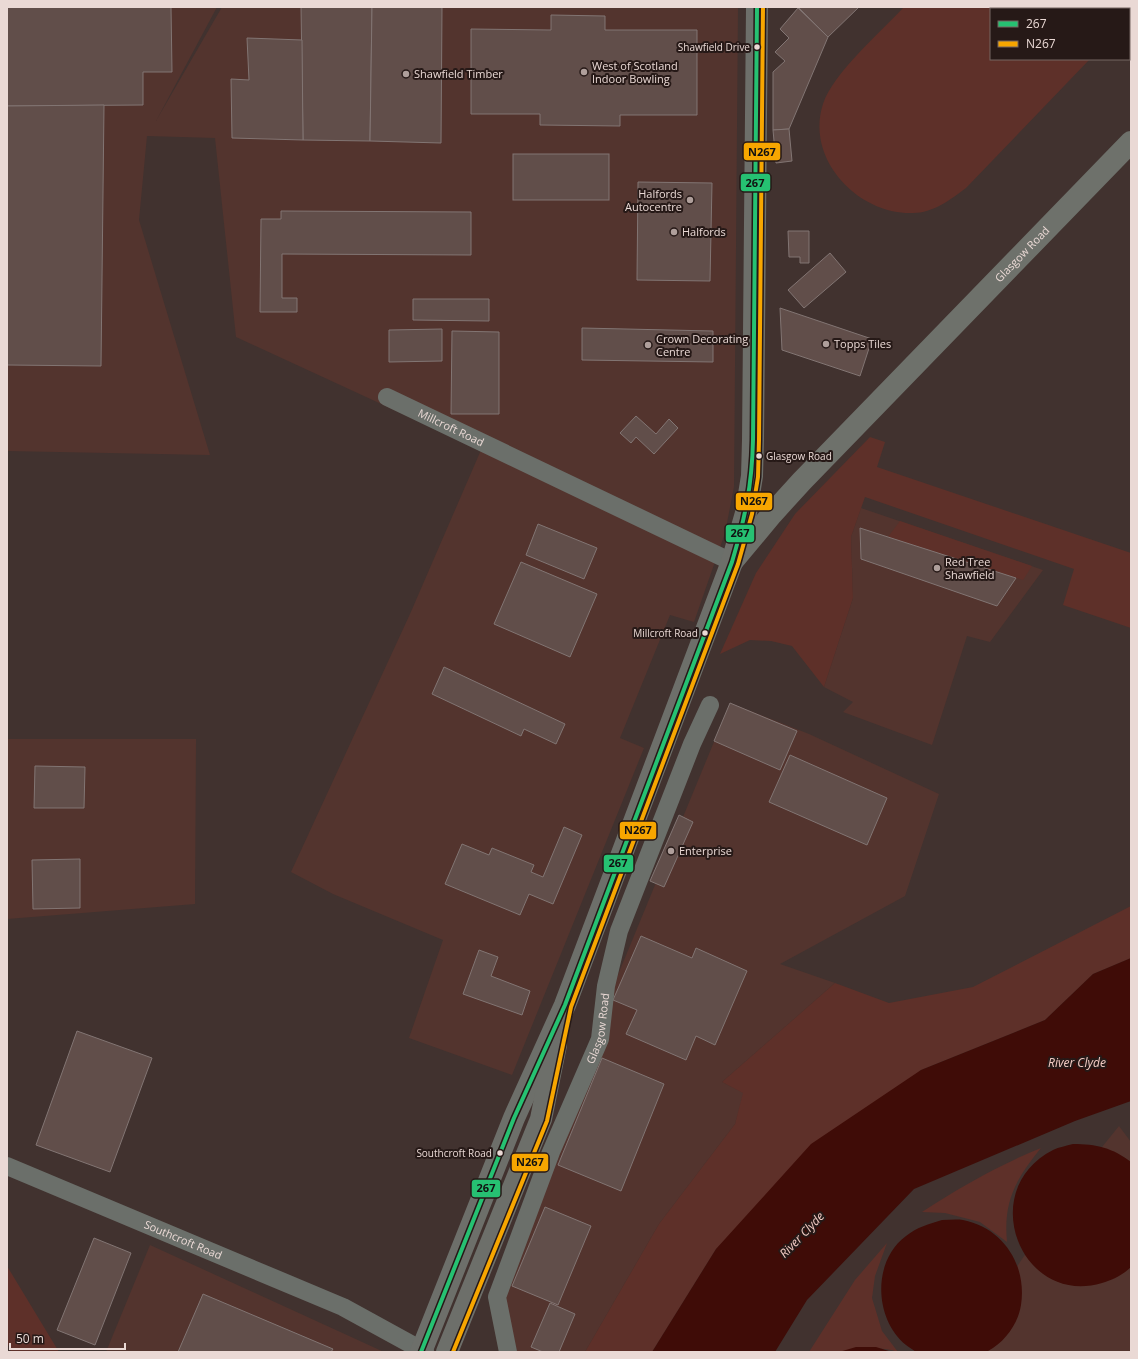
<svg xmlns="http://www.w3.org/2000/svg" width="1138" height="1359" viewBox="0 0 1138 1359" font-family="'Open Sans',sans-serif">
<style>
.built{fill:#53342e}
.green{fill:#5e3029}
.water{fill:#3f0c07}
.building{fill:#614e4a;stroke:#827573}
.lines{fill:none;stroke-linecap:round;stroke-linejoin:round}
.street{stroke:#6b6f6a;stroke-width:18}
.secondary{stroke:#6e716b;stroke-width:22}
.primary{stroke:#6d6f6a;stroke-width:22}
.bus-1-casing{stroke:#261917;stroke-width:7}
.bus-2-casing{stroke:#261917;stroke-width:7}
.bus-1{stroke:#26c172;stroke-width:4}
.bus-2{stroke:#f7a600;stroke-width:4}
.bus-dot{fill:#ead9d5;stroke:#261917;stroke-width:1.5}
.poi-dot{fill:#af9f9b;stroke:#261917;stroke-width:1.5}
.labels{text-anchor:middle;stroke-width:4;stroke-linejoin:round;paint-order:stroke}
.bus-label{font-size:10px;fill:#ead9d5;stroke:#261917;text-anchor:end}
.poi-label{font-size:11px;fill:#ead9d5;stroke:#261917;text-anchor:start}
.street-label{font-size:11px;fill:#ead9d5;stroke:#261917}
.water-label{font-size:12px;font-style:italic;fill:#f3ccc4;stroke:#261917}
.line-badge{stroke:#261917;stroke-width:1.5}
.pale-badge-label{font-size:11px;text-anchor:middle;font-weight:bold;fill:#111}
</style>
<rect width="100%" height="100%" fill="#41322f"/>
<g class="built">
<path d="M 7,7 L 217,7 L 156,121 L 222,7 L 738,7 L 734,487 L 725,533 L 694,622 L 670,615 L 620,738 L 644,748 L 512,1075 L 409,1038 L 443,940 L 333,894 L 291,872 L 410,614 L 481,450 L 236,337 L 215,138 L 147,136 L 139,220 L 210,455 L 7,451 Z"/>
<path d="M 861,508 L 1043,570 L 990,642 L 967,636 L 932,745 L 843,712 L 853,702 L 824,687 L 853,598 L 851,537 Z"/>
<path d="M 730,703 L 809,734 L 939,794 L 905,896 L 780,964 L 835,983 L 722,1082 L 744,1093 L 735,1124 L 659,1224 L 585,1352 L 517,1352 L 505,1297 L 587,1050 Z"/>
<path d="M 7,739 L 196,739 L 195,904 L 7,919 Z"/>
<path d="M 1119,1126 L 1131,1142 L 1131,1352 L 959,1352 L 1077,1178 Z"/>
<path d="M 150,1245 L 384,1352 L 106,1352 Z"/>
</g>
<g class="green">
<path d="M 904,7 L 1131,7 L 1131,16 L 1129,18 L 1129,9 L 991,9 L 991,59 L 1090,59 L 966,188 C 950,200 933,213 913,213 C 858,215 805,159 823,104 C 833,73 881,32 904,7 Z"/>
<path d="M 870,437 L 885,442 L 877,467 L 1131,553 L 1131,628 L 1063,605 L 1074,569 L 865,497 L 851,537 L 853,598 L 824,687 L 792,646 L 771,641 L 750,640 L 720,654 L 756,573 L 795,514 Z"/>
<path d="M 900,521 L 1032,566 L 1023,580 L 888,537 Z"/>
<path d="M 1131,906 L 1131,958 L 1093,974 L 1045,1020 L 921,1070 L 716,1249 L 652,1352 L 585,1352 L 659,1224 L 735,1124 L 743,1093 L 722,1082 L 835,983 L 889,1003 L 973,987 Z"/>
<path d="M 1041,1148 C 1016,1179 1003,1201 1007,1242 L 980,1222 L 945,1213 L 922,1212 C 960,1187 999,1165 1041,1148 Z"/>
<path d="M 887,1243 L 875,1276 L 872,1298 L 882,1331 L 898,1352 C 882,1346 862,1348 846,1352 C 835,1354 820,1352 809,1352 L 855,1280 Z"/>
<path d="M 7,1266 L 59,1352 L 11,1352 L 7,1341 Z"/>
</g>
<g class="water">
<path d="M 1131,958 L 1131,1101 L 1075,1121 L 914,1189 L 807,1300 L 775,1352 L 652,1352 L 716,1249 L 811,1144 L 921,1070 L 1045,1020 L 1093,974 Z"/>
<path d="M 1073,1144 C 1096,1144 1113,1148 1131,1162 L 1131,1267 C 1123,1275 1112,1280 1102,1283 C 1021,1307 975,1190 1053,1150 C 1059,1147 1066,1146 1073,1144 Z"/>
<path d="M 942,1220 C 949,1220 956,1219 963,1220 C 1004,1228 1027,1266 1021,1305 C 1018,1324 1005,1342 988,1351 C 985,1353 921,1353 916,1352 C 913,1350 909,1347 906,1345 C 874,1319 872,1261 906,1236 C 917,1227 929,1224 942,1220 Z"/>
<path d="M 856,1347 L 876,1347 L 892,1352 L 839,1352 Z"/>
</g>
<g class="building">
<path d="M 7,7 L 171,7 L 172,72 L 143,72 L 143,105 L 7,106 Z"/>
<path d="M 301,7 L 372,7 L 370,141 L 303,140 Z"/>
<path d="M 372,7 L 442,7 L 441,143 L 370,141 Z"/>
<path d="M 798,7 L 859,7 L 828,37 Z"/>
<path d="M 798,8 L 828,37 L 789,129 L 773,130 L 773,72 L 785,61 L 775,52 L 789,38 L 780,29 Z"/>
<path d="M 551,15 L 605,16 L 605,30 L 697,30 L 697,115 L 620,115 L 620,126 L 540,125 L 540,114 L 471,114 L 471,29 L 551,30 Z"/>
<path d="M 247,38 L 302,40 L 303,140 L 232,138 L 231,79 L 249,80 Z"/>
<path d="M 104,105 L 101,366 L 7,365 L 7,106 Z"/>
<path d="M 789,129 L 792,161 L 776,163 L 773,130 Z"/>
<rect x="513" y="154" width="96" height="46"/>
<path d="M 638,182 L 712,183 L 710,281 L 637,280 Z"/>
<path d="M 281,211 L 471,212 L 471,255 L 282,254 L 282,298 L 297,298 L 297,312 L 260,312 L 261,219 L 281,219 Z"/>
<path d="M 788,231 L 809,231 L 809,263 L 800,263 L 800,257 L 789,257 Z"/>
<path d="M 830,253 L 846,272 L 804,308 L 788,290 Z"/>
<path d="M 413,299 L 489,299 L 489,321 L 413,320 Z"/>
<path d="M 780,308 L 872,339 L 860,376 L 782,350 Z"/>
<path d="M 582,328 L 713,331 L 713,362 L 582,360 Z"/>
<path d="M 442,329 L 442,361 L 389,362 L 389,330 Z"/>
<path d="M 452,331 L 499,332 L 499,414 L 451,414 Z"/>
<path d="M 636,416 L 656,434 L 669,419 L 678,428 L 654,454 L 636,437 L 631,443 L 620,433 Z"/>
<path d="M 538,524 L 597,548 L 584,579 L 526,555 Z"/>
<path d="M 860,528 L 888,537 L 1016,578 L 997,606 L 861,559 Z"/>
<path d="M 521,562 L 597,594 L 570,657 L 494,624 Z"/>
<path d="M 444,667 L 565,724 L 556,744 L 524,729 L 521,736 L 432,694 Z"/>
<path d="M 730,703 L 797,731 L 780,770 L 714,741 Z"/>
<path d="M 790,755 L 887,798 L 867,845 L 769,802 Z"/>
<path d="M 35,766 L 85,767 L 84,808 L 34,808 Z"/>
<path d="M 679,815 L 693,822 L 664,887 L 650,881 Z"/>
<path d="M 564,827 L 582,835 L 553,904 L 529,894 L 520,915 L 445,884 L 462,844 L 489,855 L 492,848 L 534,865 L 531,872 L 543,877 Z"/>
<path d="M 80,859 L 80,908 L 33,909 L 32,860 Z"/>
<path d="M 641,936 L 692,958 L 696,948 L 747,971 L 715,1045 L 696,1036 L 686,1060 L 626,1034 L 637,1010 L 613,1000 Z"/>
<path d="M 479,950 L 498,957 L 491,976 L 530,991 L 522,1015 L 463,994 Z"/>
<path d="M 77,1031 L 152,1058 L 110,1172 L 36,1145 Z"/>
<path d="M 602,1058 L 664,1084 L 621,1191 L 558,1165 Z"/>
<path d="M 545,1207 L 591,1226 L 558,1305 L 512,1286 Z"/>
<path d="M 94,1238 L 131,1253 L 95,1345 L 57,1330 Z"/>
<path d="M 203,1294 L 333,1349 L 331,1352 L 178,1352 Z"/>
<path d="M 550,1303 L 575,1314 L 559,1352 L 543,1352 L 531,1347 Z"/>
</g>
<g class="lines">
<g class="street">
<path id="s1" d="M 387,397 L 732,562"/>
<path id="s2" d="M 7,1166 L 343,1307 L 425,1352"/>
<path id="s3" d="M 508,1352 L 497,1297 L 551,1152 L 600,1039 L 606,986 L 619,931 L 692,744 L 710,705"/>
</g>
<path class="secondary" id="s4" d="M 732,562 L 772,514 L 802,481 L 1131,142"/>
<g class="primary">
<path d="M 421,1352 L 514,1118 L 565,1005 L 732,562 L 746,513 L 752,476 L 753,440 L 757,7"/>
<path d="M 447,1352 L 541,1119 L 556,1045"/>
</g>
<g class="bus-1-casing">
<path id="bus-1" d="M 421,1352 L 514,1118 L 565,1005 L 732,562 C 745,518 752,486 753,440 L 757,7"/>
</g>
<g class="bus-2-casing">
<path id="bus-2" d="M 453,1352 L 547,1121 L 571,1007 L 738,564 L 752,514 L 758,477 L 759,440 L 763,7"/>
</g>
<use href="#bus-1" class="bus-1"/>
<use href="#bus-2" class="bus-2"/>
</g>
<g class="bus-dot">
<circle cx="757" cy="47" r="3.5"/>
<circle cx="759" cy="456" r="3.5"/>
<circle cx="705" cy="633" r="3.5"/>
<circle cx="500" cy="1153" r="3.5"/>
</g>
<g class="poi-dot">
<circle cx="584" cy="72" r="4"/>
<circle cx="406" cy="74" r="4"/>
<circle cx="690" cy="200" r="4"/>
<circle cx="674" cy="232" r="4"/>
<circle cx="826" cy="344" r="4"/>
<circle cx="648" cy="345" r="4"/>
<circle cx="937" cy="568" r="4"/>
<circle cx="671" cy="851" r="4"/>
</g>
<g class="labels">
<g class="bus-label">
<text x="750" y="51">Shawfield Drive</text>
<text x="766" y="460" text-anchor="start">Glasgow Road</text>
<text x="698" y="637">Millcroft Road</text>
<text x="492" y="1157">Southcroft Road</text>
</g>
<g class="poi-label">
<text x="592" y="70">West of Scotland<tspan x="592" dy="13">Indoor Bowling</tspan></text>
<text x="414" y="78">Shawfield Timber</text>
<text x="682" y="198" text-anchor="end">Halfords<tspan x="682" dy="13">Autocentre</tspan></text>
<text x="682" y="236">Halfords</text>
<text x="656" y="343">Crown Decorating<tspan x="656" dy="13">Centre</tspan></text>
<text x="834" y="348">Topps Tiles</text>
<text x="945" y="566">Red Tree<tspan x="945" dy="13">Shawfield</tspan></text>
<text x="679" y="855">Enterprise</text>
</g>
<g class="street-label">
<text dy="4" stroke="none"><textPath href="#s4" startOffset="423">Glasgow Road</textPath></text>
<text dy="4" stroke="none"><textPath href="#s1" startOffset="71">Millcroft Road</textPath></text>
<text dy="4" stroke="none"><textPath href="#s3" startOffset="344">Glasgow Road</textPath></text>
<text dy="4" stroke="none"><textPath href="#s2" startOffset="191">Southcroft Road</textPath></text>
</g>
<g class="water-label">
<text x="1077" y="1067">River Clyde</text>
<text transform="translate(802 1235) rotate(-46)" y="4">River Clyde</text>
</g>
</g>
<g class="line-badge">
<rect x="743" y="142" width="38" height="19" rx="4" fill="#f7a600"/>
<rect x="740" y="173" width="31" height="19" rx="4" fill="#26c172"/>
<rect x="735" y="492" width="38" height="19" rx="4" fill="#f7a600"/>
<rect x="725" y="524" width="30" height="19" rx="4" fill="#26c172"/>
<rect x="619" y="821" width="38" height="19" rx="4" fill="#f7a600"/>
<rect x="603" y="854" width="31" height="19" rx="4" fill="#26c172"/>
<rect x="511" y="1153" width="38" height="19" rx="4" fill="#f7a600"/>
<rect x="471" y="1179" width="30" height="19" rx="4" fill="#26c172"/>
</g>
<g class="pale-badge-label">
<text x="762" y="156">N267</text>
<text x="755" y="187">267</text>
<text x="754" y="505">N267</text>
<text x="740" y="537">267</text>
<text x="638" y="834">N267</text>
<text x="618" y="867">267</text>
<text x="530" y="1166">N267</text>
<text x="486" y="1192">267</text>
</g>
<rect width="1138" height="1359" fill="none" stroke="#ead9d5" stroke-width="16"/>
<rect x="990" y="8" width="140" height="52" fill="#261917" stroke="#746663"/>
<rect x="998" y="21" width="20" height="6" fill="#26c172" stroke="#746663"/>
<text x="1026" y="28" font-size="12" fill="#ead9d5">267</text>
<rect x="998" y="41" width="20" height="6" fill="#f7a600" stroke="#746663"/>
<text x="1026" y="48" font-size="12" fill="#ead9d5">N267</text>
<path d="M10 1343v6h115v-6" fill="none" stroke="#ead9d5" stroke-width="2"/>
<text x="16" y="1343" font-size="12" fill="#ead9d5" stroke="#261917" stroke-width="3" paint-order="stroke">50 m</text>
</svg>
